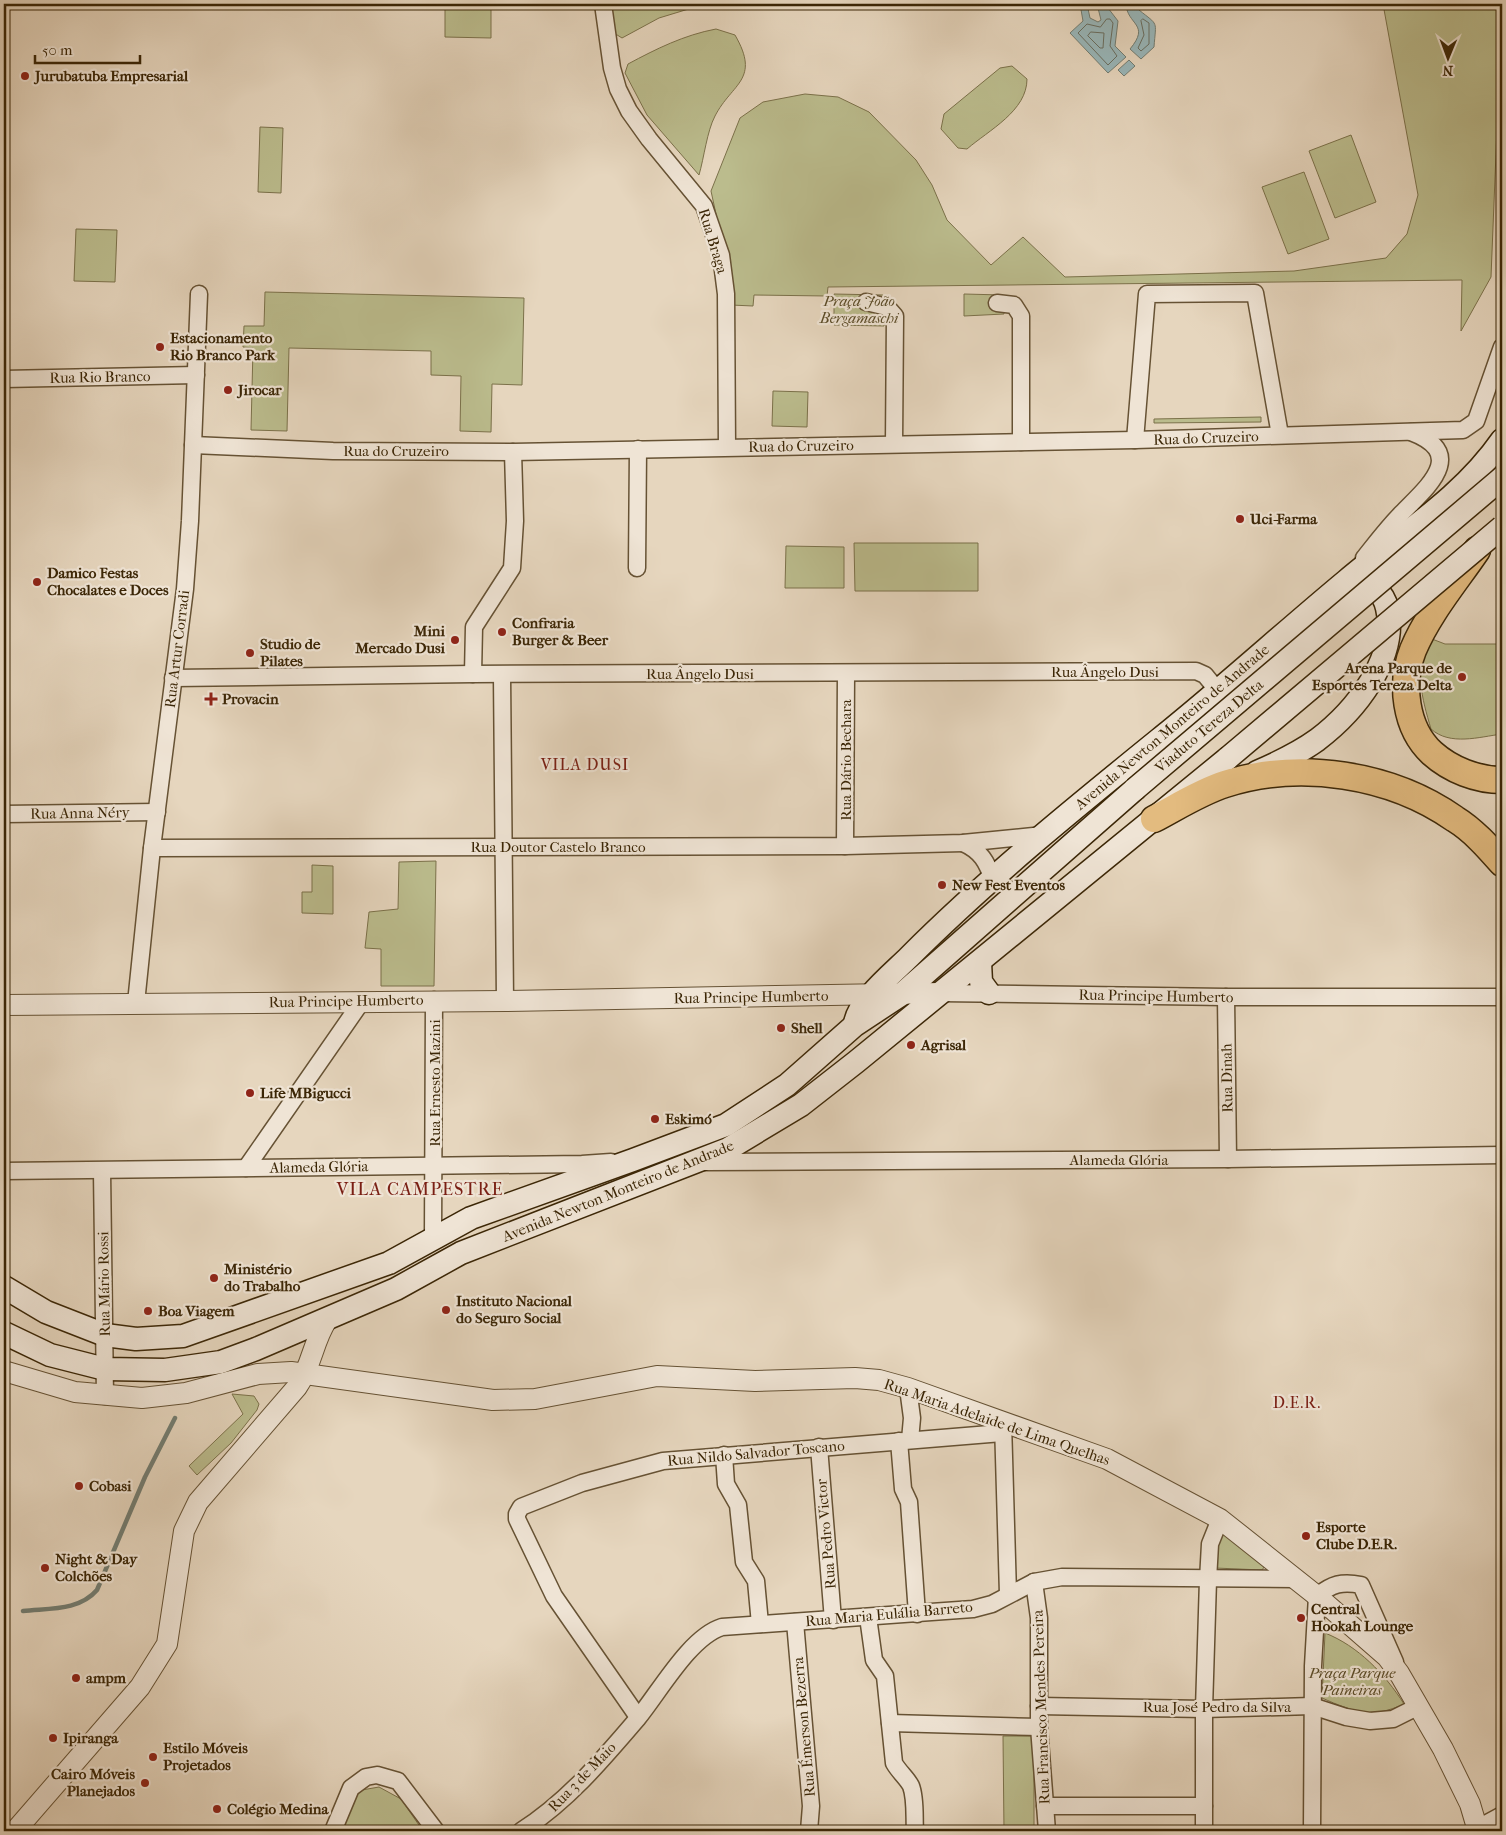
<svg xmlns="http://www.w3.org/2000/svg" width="1506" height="1835" viewBox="0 0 1506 1835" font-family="'IM FELL French Canon',serif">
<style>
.green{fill:#bbbc8d;stroke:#7b714a}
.water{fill:#99b7ba;stroke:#737d72}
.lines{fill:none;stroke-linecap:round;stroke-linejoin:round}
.shore{stroke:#6a6e60;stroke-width:1}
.stream{stroke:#737d72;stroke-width:4.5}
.minor-casing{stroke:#665234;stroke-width:19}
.tertiary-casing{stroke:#665234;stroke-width:22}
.secondary-casing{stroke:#3b2606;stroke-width:25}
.trunk-casing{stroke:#3b2606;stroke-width:29}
.minor{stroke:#efe4d5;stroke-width:16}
.tertiary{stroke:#efe4d5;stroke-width:20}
.secondary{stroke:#efe4d5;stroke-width:22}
.trunk{stroke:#e3bb7f;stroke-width:26}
.secondary-bridge-casing{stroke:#3b2606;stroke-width:25;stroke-linecap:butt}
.secondary-bridge{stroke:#efe4d5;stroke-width:22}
.poi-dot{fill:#8f2418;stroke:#efe4d5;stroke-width:2}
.labels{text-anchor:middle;stroke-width:4.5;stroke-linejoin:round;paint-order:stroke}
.poi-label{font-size:15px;font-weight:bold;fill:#3b2606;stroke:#efe4d5;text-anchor:start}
.street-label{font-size:15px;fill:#3b2606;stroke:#efe4d5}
.park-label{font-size:15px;font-style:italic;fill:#5b4c28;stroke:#efe4d5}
.neighbourhood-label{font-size:16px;letter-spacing:1px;fill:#7a1f14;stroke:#efe4d5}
.quarter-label{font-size:18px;letter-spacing:1px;fill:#7a1f14;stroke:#efe4d5}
</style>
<rect width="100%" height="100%" fill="#e6d6be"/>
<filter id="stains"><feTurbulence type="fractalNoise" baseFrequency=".004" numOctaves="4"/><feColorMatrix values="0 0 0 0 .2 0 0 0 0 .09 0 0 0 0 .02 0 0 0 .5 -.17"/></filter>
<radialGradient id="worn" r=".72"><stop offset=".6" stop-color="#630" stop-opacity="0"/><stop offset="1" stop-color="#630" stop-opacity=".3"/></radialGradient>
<g class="green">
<path d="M 445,4 L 491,4 L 491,38 L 445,37 Z"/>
<path d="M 611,4 L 705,4 L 659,18 L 622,38 L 614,33 Z"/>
<path d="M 1383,4 L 1502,4 L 1491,277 L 1461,331 L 1462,280 L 828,287 L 827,296 L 754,295 L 753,306 L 731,305 L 719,228 L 711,191 L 740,118 L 763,102 L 805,94 L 838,97 L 869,112 L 916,160 L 932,185 L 947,220 L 991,265 L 1023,237 L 1065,277 L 1294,271 L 1386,258 L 1407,234 L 1418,195 Z"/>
<path d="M 716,29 L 735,35 C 761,80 732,83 715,116 C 707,131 704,158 699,175 L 647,115 L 625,73 L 628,64 C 656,49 684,35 716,29 Z"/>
<path d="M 1012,66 L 1027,79 C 1027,111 989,130 967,149 L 958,148 L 941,129 L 944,114 L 1000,68 Z"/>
<path d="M 260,127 L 283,128 L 281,193 L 258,192 Z"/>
<path d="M 1351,135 L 1376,202 L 1335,218 L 1309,151 Z"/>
<path d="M 1304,172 L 1329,239 L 1288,254 L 1262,187 Z"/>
<path d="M 76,229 L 117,230 L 115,282 L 74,281 Z"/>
<path d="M 265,292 L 524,298 L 522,385 L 492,384 L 491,432 L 460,431 L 461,376 L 431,375 L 431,351 L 289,348 L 287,431 L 251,430 L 253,348 L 243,347 L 244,326 L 264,326 Z"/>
<path d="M 834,294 L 883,295 L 884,326 L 834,325 Z"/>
<path d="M 964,294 L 1003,295 L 1004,314 L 964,316 Z"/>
<path d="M 773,391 L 808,392 L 807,427 L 772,426 Z"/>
<path d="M 1261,417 L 1261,422 L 1154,423 L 1154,419 Z"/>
<path d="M 854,543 L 978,543 L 978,591 L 855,591 Z"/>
<path d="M 786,546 L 844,547 L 844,588 L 785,588 Z"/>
<path d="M 1432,639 L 1445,644 L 1502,644 L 1502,734 C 1479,737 1450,746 1431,729 C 1422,698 1413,669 1432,639 Z"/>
<path d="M 436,861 L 434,986 L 381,986 L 381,949 L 365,948 L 369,912 L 398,909 L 399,862 Z"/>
<path d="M 312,865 L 333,866 L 333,914 L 302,913 L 302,892 L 312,892 Z"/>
<path d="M 232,1394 L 254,1396 L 259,1404 L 257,1410 L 231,1443 L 197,1475 L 189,1466 L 243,1414 Z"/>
<path d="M 1220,1528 L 1267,1563 L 1262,1570 L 1215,1568 Z"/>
<path d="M 1325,1633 C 1358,1646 1385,1674 1404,1704 C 1372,1719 1354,1712 1322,1698 Z"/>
<path d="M 1003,1736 L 1034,1736 L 1034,1831 L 1004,1831 Z"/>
<path d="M 379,1787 L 401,1799 L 423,1831 L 337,1831 L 356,1791 Z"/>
</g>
<g class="water">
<path d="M 1080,4 L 1087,4 L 1090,18 L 1098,22 L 1101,20 L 1097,4 L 1108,4 L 1108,8 L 1118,21 L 1115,46 L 1126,57 L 1108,73 L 1070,33 L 1083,21 Z"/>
<path d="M 1126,4 L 1137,4 L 1139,10 C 1159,26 1156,20 1154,47 L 1141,59 L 1130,49 C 1151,24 1127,25 1126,4 Z"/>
<path d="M 1129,60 L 1135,66 L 1124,76 L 1118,70 Z"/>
</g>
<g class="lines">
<g class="shore">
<path d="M 1107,19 L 1110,19 L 1113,23 L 1110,46 L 1117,56 L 1108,65 L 1078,33 L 1087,24 L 1100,27 Z"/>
<path d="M 1143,19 L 1149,23 L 1149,44 L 1141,51 L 1138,48 L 1144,35 L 1141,21 Z"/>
<path d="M 1091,32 L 1104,33 L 1103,48 L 1100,48 L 1088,36 Z"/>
</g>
<path class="stream" d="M 23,1611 C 49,1608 79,1611 97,1590 L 145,1477 L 175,1418"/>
<g class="minor-casing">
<g id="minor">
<path d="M 603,4 L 612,68 L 618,89 L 629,111 L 649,139 L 704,206 L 721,255 L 726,294 L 727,447"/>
<path d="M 866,302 L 887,307 L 895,316 L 894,444"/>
<path d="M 997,303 L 1014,305 L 1021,316 L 1021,442"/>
<path d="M 4,379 L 196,375"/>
<path d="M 1135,440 L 1147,294 L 1255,293 L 1280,435"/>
<path d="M 193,445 L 333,451 L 513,452 L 1135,440 L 1463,430 L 1476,421 L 1502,347"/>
<path d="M 1364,558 C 1376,543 1388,527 1402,513 C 1426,488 1469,454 1411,432"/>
<path d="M 637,568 L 638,449"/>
<path d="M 473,674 L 474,627 L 512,568 L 515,521 L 513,452"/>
<path d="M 502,675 L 505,1001"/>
<path d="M 173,678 L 473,674 L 1196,671 L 1205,675 L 1218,691"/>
<path d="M 4,814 L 157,812"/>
<path d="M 963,843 C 981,851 987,862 993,880"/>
<path d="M 845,846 L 846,674"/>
<path d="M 152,848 L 845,846 L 963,843 L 1043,835"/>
<path d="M 941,993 L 1226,997 L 1499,997"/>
<path d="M 1226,997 L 1228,1159"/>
<path d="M 136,1003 L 152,848 L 185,589 L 190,521 L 199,294"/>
<path d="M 705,1162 L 1228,1159 L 1502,1155"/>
<path d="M 246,1168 L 362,1001"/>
<path d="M 4,1171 L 582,1164 L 611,1162"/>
<path d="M 102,1171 L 105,1396"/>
<path d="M 433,1239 L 434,1000"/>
<path d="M 908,1388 L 912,1418 L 910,1440"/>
<path d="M 1003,1423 L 1008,1594"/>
<path d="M 899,1441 L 903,1489 L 909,1502 L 917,1614"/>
<path d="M 819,1447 L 833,1620"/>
<path d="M 724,1455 L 726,1484 L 738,1505 L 744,1562 L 756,1581 L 760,1624"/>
<path d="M 1034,1582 L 1039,1618 L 1039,1727 L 1047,1831"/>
<path d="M 868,1617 L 874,1660 L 885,1676 L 894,1763 C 899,1772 907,1778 911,1786 C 916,1799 914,1818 915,1831"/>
<path d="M 795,1622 L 811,1806 L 809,1831"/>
<path d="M 1039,1706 L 1204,1709 L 1312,1706 L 1346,1717 L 1370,1721 L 1393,1719 L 1419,1706"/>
<path d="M 638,1717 L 554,1596 L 517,1519 L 517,1514 L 521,1507 L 582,1483 L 663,1461 L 1002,1433"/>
<path d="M 890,1723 L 1039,1727"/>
<path d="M 1045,1806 L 1204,1806"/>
<path d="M 1478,1828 L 1502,1815"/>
<path d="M 333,1831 L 351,1788 L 366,1777 L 377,1775 L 398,1781 L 436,1831"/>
<path d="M 521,1831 C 567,1802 603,1759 638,1718 C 660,1691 690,1637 722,1627 L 973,1609 L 992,1604 L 1034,1582 L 1062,1577 L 1296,1579"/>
<path d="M 1204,1831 L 1204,1709 L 1208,1580 L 1210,1544 L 1220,1519"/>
<path d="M 1312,1831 L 1313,1666 L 1317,1596 C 1332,1584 1342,1581 1361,1585 L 1395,1662"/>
</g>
</g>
<g class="tertiary-casing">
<g id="tertiary">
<path d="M 4,1005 L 505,1001 L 941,993"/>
<path d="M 4,1371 L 75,1392 L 142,1398 L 186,1393 L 258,1374 L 291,1372 L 493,1400 L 535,1399 L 657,1376 L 755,1381 L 855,1378 L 879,1380 L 908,1388 L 1107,1459 L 1220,1519 L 1317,1596 L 1387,1657 L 1399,1673 L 1443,1749 L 1470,1804 L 1478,1831"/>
<path d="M 15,1831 L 140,1687 L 167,1644 L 184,1531 L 198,1502 L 297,1387 C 312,1366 313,1341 327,1320"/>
</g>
</g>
<g class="secondary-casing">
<g id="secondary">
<path d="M 1257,772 C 1278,763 1299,753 1317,740 C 1354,712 1399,658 1387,608 C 1384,593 1371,582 1356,580"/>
<path d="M 980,962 L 981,982 L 989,993"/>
<path d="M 855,1024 C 857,1002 893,973 909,957 C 991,875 1082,802 1172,729 C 1231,681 1287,630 1346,581 C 1400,535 1461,499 1502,440"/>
<path d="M 4,1287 L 46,1312 L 105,1335 L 136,1339 L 183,1336 L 389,1263 L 471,1218 L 633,1160 L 726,1125 L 787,1085 L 855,1025 L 902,994 L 1135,789"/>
<path d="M 4,1333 L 50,1355 L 105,1369 L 165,1370 L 221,1362 L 256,1349 L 396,1289 L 461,1253 L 728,1149 L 801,1105 L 856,1062 L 1228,758"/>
</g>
</g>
<g class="trunk-casing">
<g id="trunk">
<path d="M 1477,550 C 1456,581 1428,614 1413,650 C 1400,683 1405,728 1432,753 C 1451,770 1477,780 1502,780"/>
<path d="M 1154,819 C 1177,807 1200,792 1225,784 C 1300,760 1391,774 1455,819 C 1473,830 1488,847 1502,863"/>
</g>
</g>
<use href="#minor" class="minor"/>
<use href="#tertiary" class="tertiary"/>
<use href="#secondary" class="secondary"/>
<use href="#trunk" class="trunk"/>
<g class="secondary-bridge-casing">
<g id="secondary-bridge">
<path d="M 1228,758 L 1502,527"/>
<path d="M 1135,789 L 1502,478"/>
</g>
</g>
<use href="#secondary-bridge" class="secondary-bridge"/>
</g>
<g class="poi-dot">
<circle cx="25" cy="76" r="5"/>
<circle cx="160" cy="347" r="5"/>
<circle cx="228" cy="390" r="5"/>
<circle cx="1240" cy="519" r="5"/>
<circle cx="37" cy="582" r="5"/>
<circle cx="502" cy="632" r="5"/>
<circle cx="455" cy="640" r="5"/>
<circle cx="250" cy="653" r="5"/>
<circle cx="1462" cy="677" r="5"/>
<path d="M208.5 691.5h5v5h5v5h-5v5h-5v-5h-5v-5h5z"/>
<circle cx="942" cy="885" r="5"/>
<circle cx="781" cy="1028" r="5"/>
<circle cx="911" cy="1045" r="5"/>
<circle cx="250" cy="1093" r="5"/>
<circle cx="655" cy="1119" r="5"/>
<circle cx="214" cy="1278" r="5"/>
<circle cx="446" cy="1310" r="5"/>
<circle cx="148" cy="1311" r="5"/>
<circle cx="79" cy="1486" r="5"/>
<circle cx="1306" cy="1536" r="5"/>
<circle cx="45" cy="1568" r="5"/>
<circle cx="1301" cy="1618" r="5"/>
<circle cx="76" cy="1678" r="5"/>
<circle cx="53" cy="1738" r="5"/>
<circle cx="153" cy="1757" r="5"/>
<circle cx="145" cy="1783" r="5"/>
<circle cx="217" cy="1809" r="5"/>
</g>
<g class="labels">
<g class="poi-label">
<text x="35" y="81">Jurubatuba Empresarial</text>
<text x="170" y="343">Estacionamento<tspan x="170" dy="17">Rio Branco Park</tspan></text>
<text x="238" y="395">Jirocar</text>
<text x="1250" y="524">Uci-Farma</text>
<text x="47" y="578">Damico Festas<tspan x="47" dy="17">Chocalates e Doces</tspan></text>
<text x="512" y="628">Confraria<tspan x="512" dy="17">Burger &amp; Beer</tspan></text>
<text x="445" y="636" text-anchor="end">Mini<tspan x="445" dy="17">Mercado Dusi</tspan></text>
<text x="260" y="649">Studio de<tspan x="260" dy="17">Pilates</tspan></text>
<text x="1452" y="673" text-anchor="end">Arena Parque de<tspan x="1452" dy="17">Esportes Tereza Delta</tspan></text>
<text x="222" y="704">Provacin</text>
<text x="952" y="890">New Fest Eventos</text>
<text x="791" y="1033">Shell</text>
<text x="921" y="1050">Agrisal</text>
<text x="260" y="1098">Life MBigucci</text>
<text x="665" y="1124">Eskimó</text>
<text x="224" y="1274">Ministério<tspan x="224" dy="17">do Trabalho</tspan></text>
<text x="456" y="1306">Instituto Nacional<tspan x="456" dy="17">do Seguro Social</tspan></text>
<text x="158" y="1316">Boa Viagem</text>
<text x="89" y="1491">Cobasi</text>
<text x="1316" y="1532">Esporte<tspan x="1316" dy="17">Clube D.E.R.</tspan></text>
<text x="55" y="1564">Night &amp; Day<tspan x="55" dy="17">Colchões</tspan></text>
<text x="1311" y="1614">Central<tspan x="1311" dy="17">Hookah Lounge</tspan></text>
<text x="86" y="1683">ampm</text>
<text x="63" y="1743">Ipiranga</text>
<text x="163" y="1753">Estilo Móveis<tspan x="163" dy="17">Projetados</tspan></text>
<text x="135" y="1779" text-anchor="end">Cairo Móveis<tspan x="135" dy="17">Planejados</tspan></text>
<text x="227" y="1814">Colégio Medina</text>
</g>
<g class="street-label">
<text transform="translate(713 241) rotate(73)" y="5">Rua Braga</text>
<text transform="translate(100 377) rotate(-1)" y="5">Rua Rio Branco</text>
<text transform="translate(1206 438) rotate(-2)" y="5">Rua do Cruzeiro</text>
<text transform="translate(801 446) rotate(-1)" y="5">Rua do Cruzeiro</text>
<text x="396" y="456">Rua do Cruzeiro</text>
<text transform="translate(177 649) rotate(-83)" y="5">Rua Artur Corradi</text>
<text x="1105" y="677">Rua Ângelo Dusi</text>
<text x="700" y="679">Rua Ângelo Dusi</text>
<text transform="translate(1209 726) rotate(-40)" y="5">Viaduto Tereza Delta</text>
<text transform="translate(1172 727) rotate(-40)" y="5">Avenida Newton Monteiro de Andrade</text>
<text transform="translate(846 760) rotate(-90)" y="5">Rua Dário Bechara</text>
<text transform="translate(80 813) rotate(-1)" y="5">Rua Anna Néry</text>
<text x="558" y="852">Rua Doutor Castelo Branco</text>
<text transform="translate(1156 996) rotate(1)" y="5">Rua Principe Humberto</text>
<text transform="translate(751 997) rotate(-1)" y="5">Rua Principe Humberto</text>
<text transform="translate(346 1001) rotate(-1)" y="5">Rua Principe Humberto</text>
<text transform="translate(1227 1078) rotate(-91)" y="5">Rua Dinah</text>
<text transform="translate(435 1083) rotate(-90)" y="5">Rua Ernesto Mazini</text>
<text x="1119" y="1165">Alameda Glória</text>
<text transform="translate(319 1167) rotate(-1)" y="5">Alameda Glória</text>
<text transform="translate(618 1191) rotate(-22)" y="5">Avenida Newton Monteiro de Andrade</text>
<text transform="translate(104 1284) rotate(-91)" y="5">Rua Mário Rossi</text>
<text transform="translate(997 1422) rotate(19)" y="5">Rua Maria Adelaide de Lima Quelhas</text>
<text transform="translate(756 1453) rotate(-5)" y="5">Rua Nildo Salvador Toscano</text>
<text transform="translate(826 1534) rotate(-95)" y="5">Rua Pedro Victor</text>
<text transform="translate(889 1614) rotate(-5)" y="5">Rua Maria Eulália Barreto</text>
<text transform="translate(1041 1707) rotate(-92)" y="5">Rua Francisco Mendes Pereira</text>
<text x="1217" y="1712">Rua José Pedro da Silva</text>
<text transform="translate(804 1727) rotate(-95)" y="5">Rua Émerson Bezerra</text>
<text transform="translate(582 1777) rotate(-46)" y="5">Rua 3 de Maio</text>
</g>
<g class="park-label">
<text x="859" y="306">Praça João<tspan x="859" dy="17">Bergamaschi</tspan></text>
<text x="1352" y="1678">Praça Parque<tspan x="1352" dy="17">Paineiras</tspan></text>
</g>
<g class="neighbourhood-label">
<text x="585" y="770">VILA DUSI</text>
<text x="1297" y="1408">D.E.R.</text>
</g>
<g class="quarter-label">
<text x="420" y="1195">VILA CAMPESTRE</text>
</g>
</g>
<rect width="1506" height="1835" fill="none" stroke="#e6d6be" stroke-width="20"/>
<rect x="5" y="5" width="1496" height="1825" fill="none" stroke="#3b2606" stroke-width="2.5"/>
<rect x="10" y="10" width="1486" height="1815" fill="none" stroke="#3b2606"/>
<g transform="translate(1448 58) rotate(181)" stroke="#efe4d5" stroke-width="4" paint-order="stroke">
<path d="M0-4L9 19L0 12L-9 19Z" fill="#3b2606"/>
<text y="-8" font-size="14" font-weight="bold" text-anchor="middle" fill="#3b2606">N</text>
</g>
<path d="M35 55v8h105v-8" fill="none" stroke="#3b2606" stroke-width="2.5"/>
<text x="42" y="55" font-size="15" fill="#3b2606" stroke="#efe4d5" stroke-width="4" paint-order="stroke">50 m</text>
<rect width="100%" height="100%" filter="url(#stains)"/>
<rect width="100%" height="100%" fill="url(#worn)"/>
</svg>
